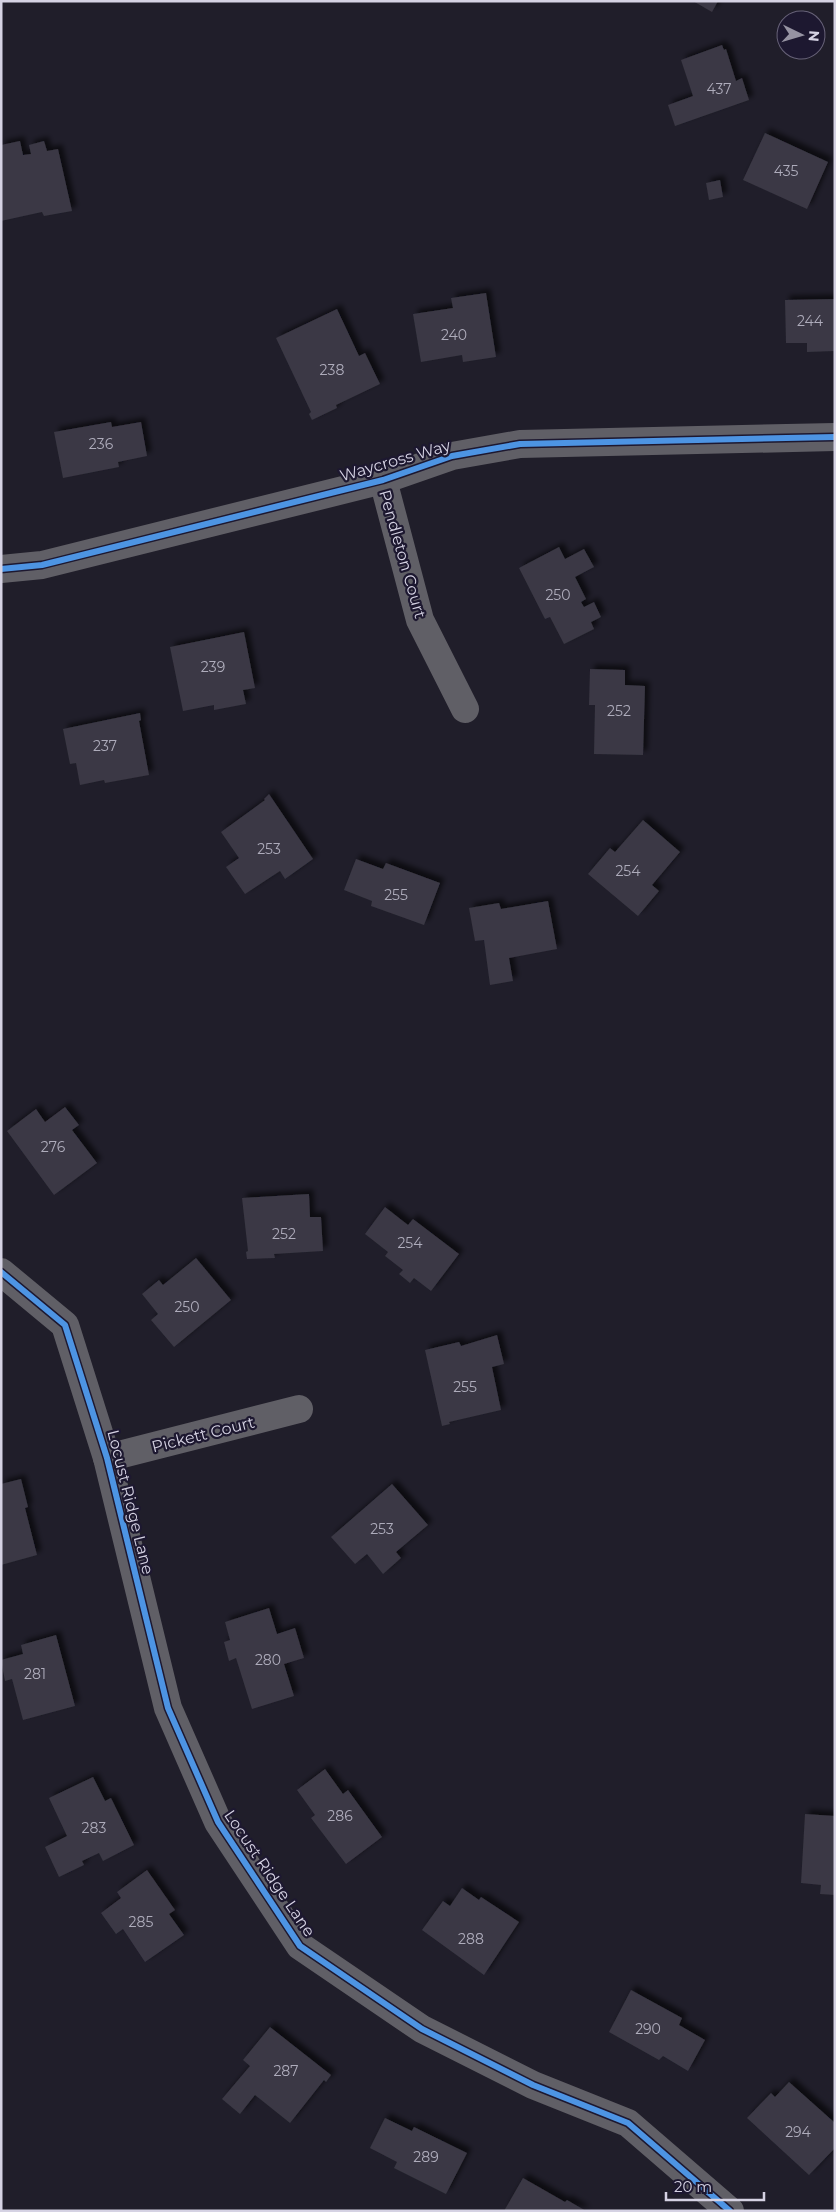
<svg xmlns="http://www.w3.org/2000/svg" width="836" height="2212" viewBox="0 0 836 2212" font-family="Montserrat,sans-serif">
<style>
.building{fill:#3a3844;filter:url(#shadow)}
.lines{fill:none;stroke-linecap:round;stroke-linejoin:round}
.minor{stroke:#605f66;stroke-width:28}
.cycleway-casing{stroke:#1d1830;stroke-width:9}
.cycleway{stroke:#4d94e3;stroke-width:6}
.labels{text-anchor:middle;stroke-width:4.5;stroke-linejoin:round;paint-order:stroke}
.number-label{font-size:14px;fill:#aeacbb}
.street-label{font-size:16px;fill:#d5d2e3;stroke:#1d1830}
</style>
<defs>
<filter id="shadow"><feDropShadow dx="4.5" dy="-4.5" stdDeviation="2.5" flood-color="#0009"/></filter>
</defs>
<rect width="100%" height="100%" fill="#201e2a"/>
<g class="building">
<path d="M 693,1 L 718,1 L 712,12 Z"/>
<path d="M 722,45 L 724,50 L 726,49 L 736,81 L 742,78 L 749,100 L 675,126 L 668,105 L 693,96 L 681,60 Z"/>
<path d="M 765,133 L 828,162 L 807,209 L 743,180 Z"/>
<path d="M 20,141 L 23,155 L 31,154 L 29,145 L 44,141 L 47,151 L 58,149 L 72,211 L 44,216 L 42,212 L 1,221 L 1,145 Z"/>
<path d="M 720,180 L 723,197 L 709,200 L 706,183 Z"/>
<path d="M 486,293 L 496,357 L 463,362 L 462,355 L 421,362 L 413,314 L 453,308 L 451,298 Z"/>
<path d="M 835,299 L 835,351 L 807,352 L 807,343 L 786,343 L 785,300 Z"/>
<path d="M 337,309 L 359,356 L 365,353 L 380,384 L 336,405 L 337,408 L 312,420 L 309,414 L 311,412 L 276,338 Z"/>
<path d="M 111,422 L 112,427 L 141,422 L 147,456 L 118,462 L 119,467 L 63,478 L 54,432 Z"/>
<path d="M 559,547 L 565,559 L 584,549 L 594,567 L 575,577 L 586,599 L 581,602 L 584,607 L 594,602 L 601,617 L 591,622 L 594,629 L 564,644 L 550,617 L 545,619 L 519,568 Z"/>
<path d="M 244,632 L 255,688 L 243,690 L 246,704 L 214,710 L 214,705 L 183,711 L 170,647 Z"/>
<path d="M 590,669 L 625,670 L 625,685 L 645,686 L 643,755 L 594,754 L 595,705 L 589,705 Z"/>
<path d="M 140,713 L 141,720 L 139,721 L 149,775 L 105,783 L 104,780 L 80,785 L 76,763 L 70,764 L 63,729 Z"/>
<path d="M 269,794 L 313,859 L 285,879 L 280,871 L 245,894 L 226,867 L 239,858 L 221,832 L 265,800 L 264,799 Z"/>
<path d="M 643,820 L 680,852 L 652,885 L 659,891 L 638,916 L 588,874 L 610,848 L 615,852 Z"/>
<path d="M 356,859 L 383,869 L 386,863 L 440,883 L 424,925 L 371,906 L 372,901 L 344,890 Z"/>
<path d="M 548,901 L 557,949 L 509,958 L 513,981 L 490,985 L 484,940 L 475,941 L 469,908 L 499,903 L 501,909 Z"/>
<path d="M 65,1107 L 79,1125 L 72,1130 L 97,1163 L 54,1195 L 7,1131 L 36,1109 L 45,1122 Z"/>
<path d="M 309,1194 L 310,1217 L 321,1217 L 323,1251 L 274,1254 L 275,1258 L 247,1259 L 246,1252 L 248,1251 L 242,1198 Z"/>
<path d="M 385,1207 L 408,1225 L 413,1219 L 459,1254 L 431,1291 L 414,1278 L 410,1283 L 399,1274 L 403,1270 L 385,1256 L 388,1252 L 365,1234 Z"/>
<path d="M 196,1258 L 231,1300 L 174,1347 L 151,1320 L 158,1314 L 142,1294 L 159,1280 L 163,1285 Z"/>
<path d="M 497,1335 L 504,1364 L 492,1367 L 501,1410 L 449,1422 L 450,1424 L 442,1426 L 425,1350 L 459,1342 L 461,1346 Z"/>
<path d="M 21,1479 L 28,1507 L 25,1508 L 37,1555 L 1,1565 L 1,1484 Z"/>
<path d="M 392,1484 L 428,1525 L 396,1552 L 401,1558 L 383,1574 L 367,1554 L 355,1564 L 331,1537 Z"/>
<path d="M 269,1608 L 277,1634 L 295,1628 L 304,1658 L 284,1664 L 294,1696 L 252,1709 L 236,1658 L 229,1661 L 224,1642 L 230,1640 L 225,1622 Z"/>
<path d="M 56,1635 L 75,1706 L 23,1720 L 12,1679 L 5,1681 L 1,1660 L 23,1654 L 21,1645 Z"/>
<path d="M 325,1769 L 343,1794 L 348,1790 L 382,1837 L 346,1864 L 311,1818 L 315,1815 L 297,1790 Z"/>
<path d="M 93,1777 L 105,1801 L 111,1798 L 134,1845 L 103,1861 L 99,1853 L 82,1861 L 84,1865 L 59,1877 L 45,1847 L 67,1836 L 49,1798 Z"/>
<path d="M 805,1814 L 835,1816 L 835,1895 L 820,1894 L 821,1885 L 801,1883 Z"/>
<path d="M 147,1870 L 175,1910 L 169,1914 L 184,1935 L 145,1962 L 123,1929 L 116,1934 L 101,1913 L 121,1898 L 117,1892 Z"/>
<path d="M 462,1888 L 479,1900 L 481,1897 L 519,1922 L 484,1975 L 422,1930 L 443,1901 L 450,1906 Z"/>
<path d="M 631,1990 L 682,2018 L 679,2025 L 705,2040 L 688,2071 L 663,2056 L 659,2060 L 609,2032 Z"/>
<path d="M 270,2027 L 331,2075 L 326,2082 L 324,2080 L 290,2123 L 255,2095 L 240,2114 L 222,2099 L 250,2066 L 243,2060 Z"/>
<path d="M 789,2082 L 835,2123 L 835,2148 L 809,2175 L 747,2118 L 771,2093 L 775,2097 Z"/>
<path d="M 385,2118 L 412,2131 L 414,2127 L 467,2153 L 446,2194 L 394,2168 L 397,2162 L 370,2148 Z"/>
<path d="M 523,2178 L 565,2202 L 567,2200 L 586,2211 L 504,2211 Z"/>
</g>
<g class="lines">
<g class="minor">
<path d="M 383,480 L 420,620 L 465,709"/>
<path d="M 1,569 L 42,565 L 383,480 L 452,456 L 520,444 L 835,437"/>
<path d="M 1,1272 L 65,1325 L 107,1458 L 168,1708 L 218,1822 L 300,1946 L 422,2029 L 533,2085 L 628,2123 L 730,2211"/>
<path d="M 107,1458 L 299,1409"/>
</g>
<g class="cycleway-casing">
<g id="cycleway">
<path d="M 1,569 L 42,565 L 383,480 L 452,456 L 520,444 L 835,437"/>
<path d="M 1,1272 L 65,1325 L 107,1458 L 168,1708 L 218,1822 L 300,1946 L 422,2029 L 533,2085 L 628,2123 L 730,2211"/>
</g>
</g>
<use href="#cycleway" class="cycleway"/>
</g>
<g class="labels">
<g class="number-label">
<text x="719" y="94">437</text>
<text x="786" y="176">435</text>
<text x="810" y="326">244</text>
<text x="454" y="340">240</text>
<text x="332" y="375">238</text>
<text x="101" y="449">236</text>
<text x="558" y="600">250</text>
<text x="213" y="672">239</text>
<text x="619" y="716">252</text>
<text x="105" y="751">237</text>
<text x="269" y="854">253</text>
<text x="628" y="876">254</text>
<text x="396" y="900">255</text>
<text x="53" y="1152">276</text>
<text x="284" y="1239">252</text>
<text x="410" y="1248">254</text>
<text x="187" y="1312">250</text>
<text x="465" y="1392">255</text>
<text x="382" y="1534">253</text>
<text x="268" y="1665">280</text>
<text x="35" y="1679">281</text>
<text x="340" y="1821">286</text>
<text x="94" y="1833">283</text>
<text x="141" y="1927">285</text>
<text x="471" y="1944">288</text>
<text x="648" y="2034">290</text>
<text x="286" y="2076">287</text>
<text x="798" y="2137">294</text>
<text x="426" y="2162">289</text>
</g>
<g class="street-label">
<text transform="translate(395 460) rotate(-16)" y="6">Waycross Way</text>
<text transform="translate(403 554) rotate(74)" y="6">Pendleton Court</text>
<text transform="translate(203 1434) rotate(-14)" y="6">Pickett Court</text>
<text transform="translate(131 1502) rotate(76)" y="6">Locust Ridge Lane</text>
<text transform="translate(270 1873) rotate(56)" y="6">Locust Ridge Lane</text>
</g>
</g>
<rect width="836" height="2212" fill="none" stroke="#d5d2e3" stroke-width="5"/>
<g transform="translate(801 35) rotate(95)"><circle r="24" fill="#1d1830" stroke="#676278"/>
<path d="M0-4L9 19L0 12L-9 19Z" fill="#9693a2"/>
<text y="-8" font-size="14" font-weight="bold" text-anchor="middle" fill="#d5d2e3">N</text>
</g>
<path d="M666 2192v8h98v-8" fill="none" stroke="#d5d2e3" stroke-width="2.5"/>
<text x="674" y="2192" font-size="15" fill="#d5d2e3" stroke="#1d1830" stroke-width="4" paint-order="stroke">20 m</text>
</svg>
